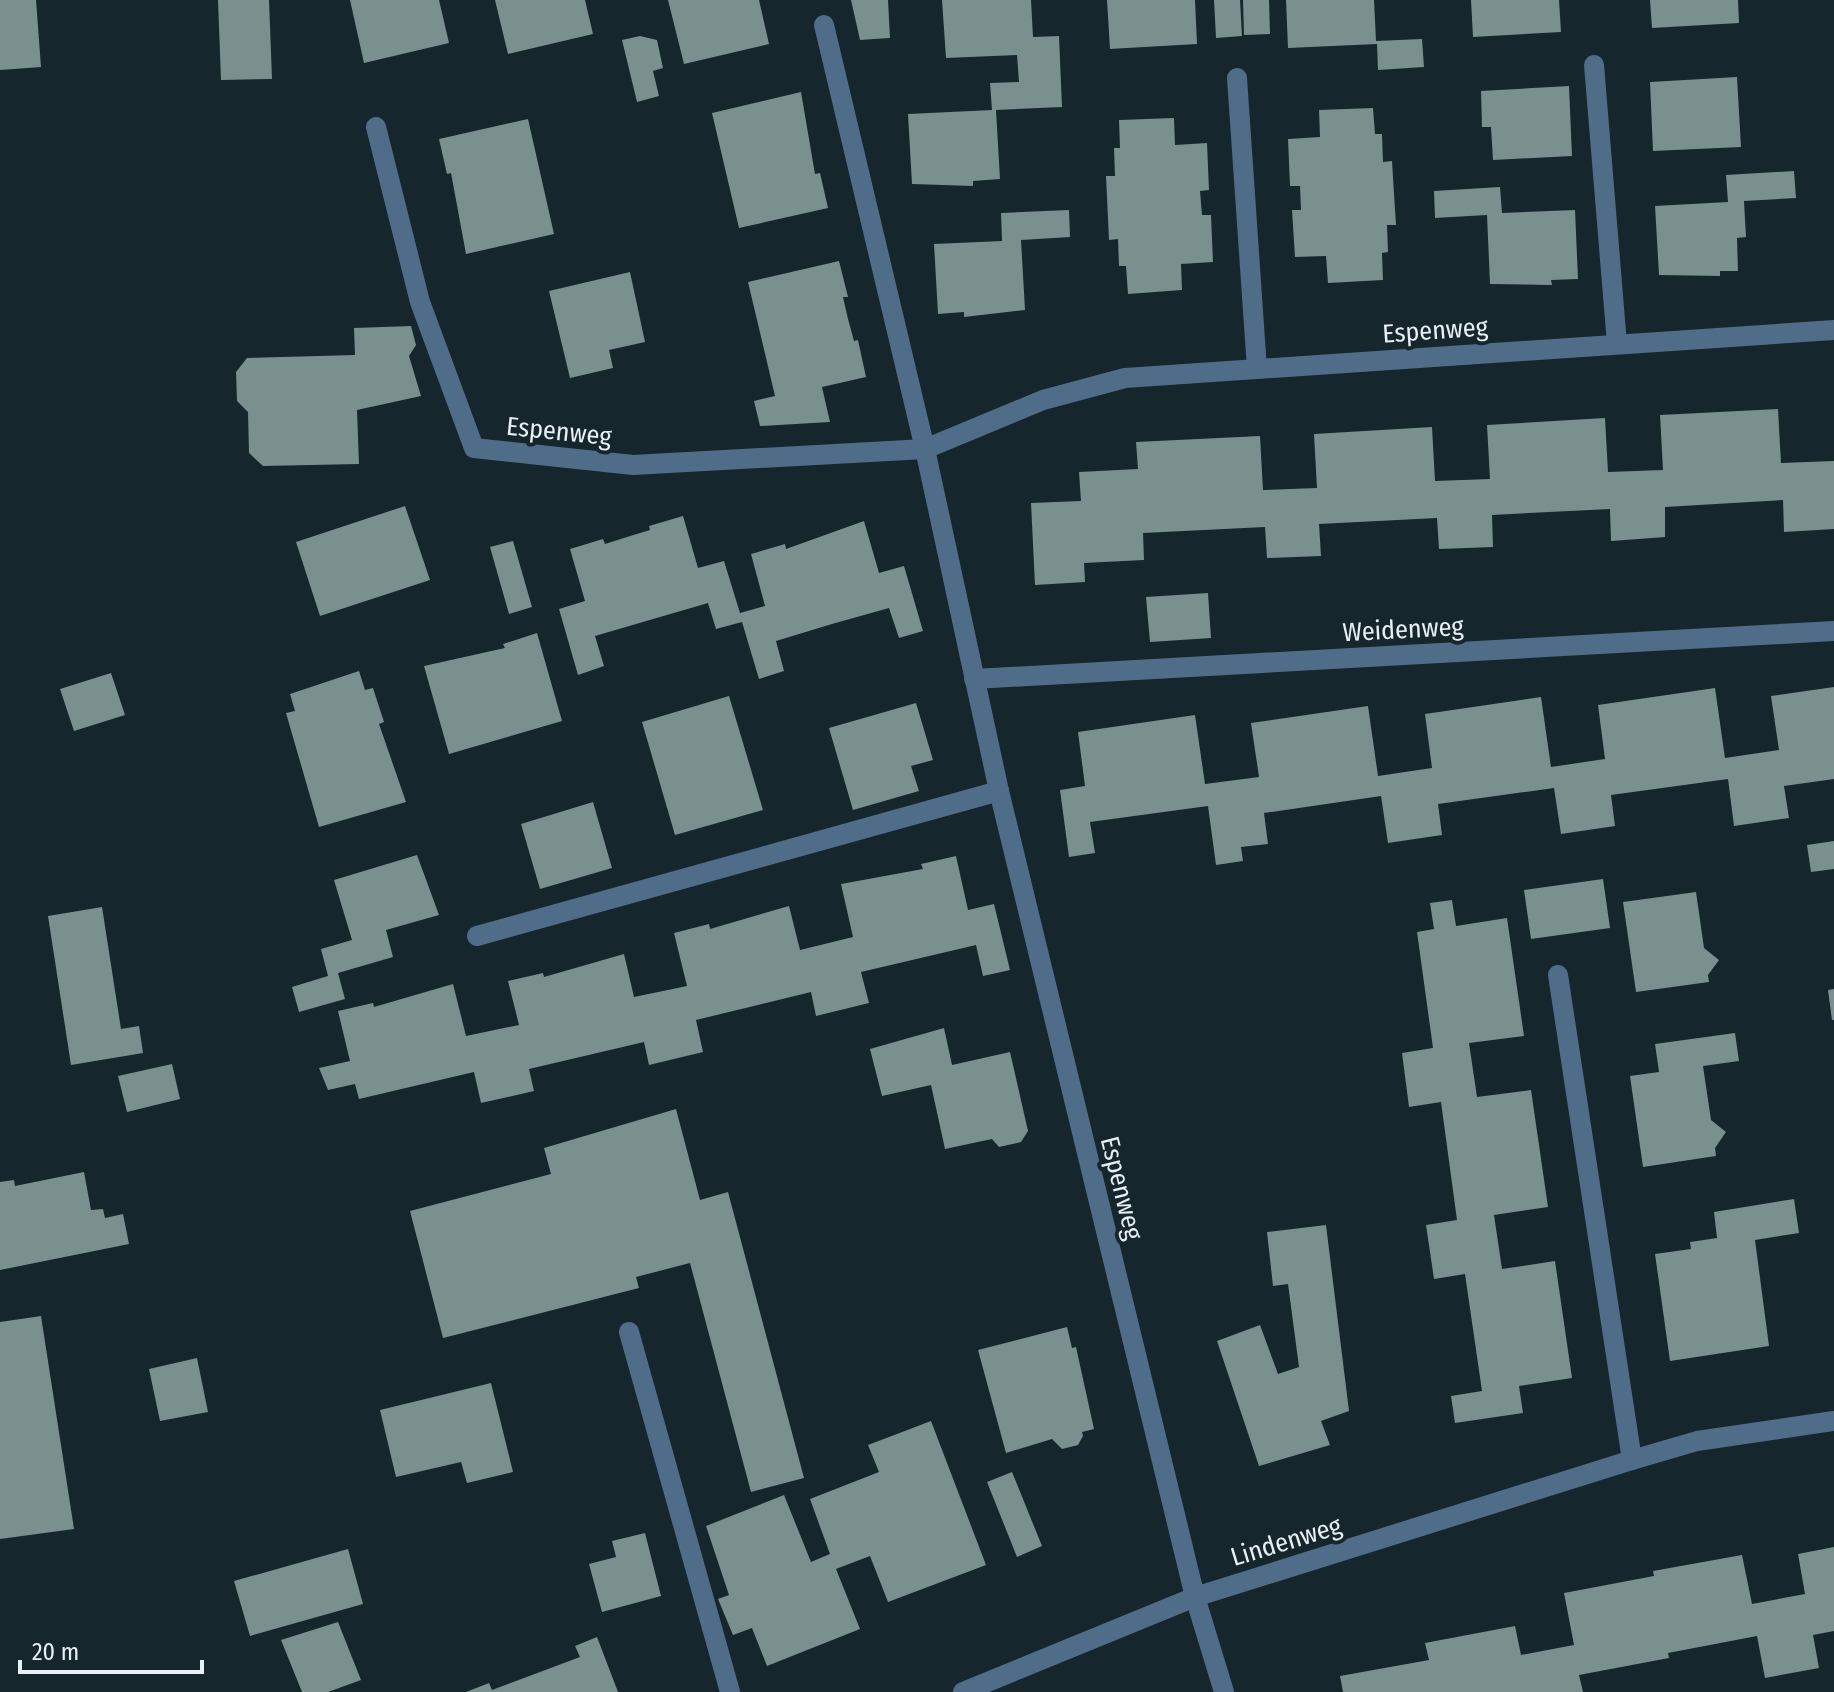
<svg xmlns="http://www.w3.org/2000/svg" width="1834" height="1692" viewBox="0 0 1834 1692" font-family="'Fira Sans Condensed',sans-serif">
<style>
.building{fill:#79908f}
.lines{fill:none;stroke-linecap:round;stroke-linejoin:round}
.minor{stroke:#4f6c88;stroke-width:20}
.labels{text-anchor:middle;stroke-width:8;stroke-linejoin:round;paint-order:stroke}
.street-label{font-size:26px;fill:#e6f0f5;stroke:#15262c}
</style>
<rect width="100%" height="100%" fill="#15262c"/>
<g class="building">
<path d="M 0,0 L 36,0 L 41,67 L 0,70 Z"/>
<path d="M 218,0 L 269,0 L 272,79 L 221,80 Z"/>
<path d="M 350,0 L 439,0 L 449,43 L 364,63 Z"/>
<path d="M 495,0 L 585,0 L 593,34 L 508,54 Z"/>
<path d="M 668,0 L 759,0 L 769,44 L 684,64 Z"/>
<path d="M 851,0 L 888,0 L 890,38 L 860,40 Z"/>
<path d="M 942,0 L 1031,0 L 1033,37 L 1059,36 L 1062,107 L 996,110 L 1000,179 L 973,181 L 973,186 L 912,184 L 908,114 L 992,110 L 990,83 L 1019,82 L 1017,55 L 946,58 Z"/>
<path d="M 1107,0 L 1195,0 L 1197,44 L 1110,49 Z"/>
<path d="M 1214,0 L 1240,0 L 1242,36 L 1216,38 Z"/>
<path d="M 1243,0 L 1269,0 L 1270,34 L 1244,35 Z"/>
<path d="M 1286,0 L 1374,0 L 1376,41 L 1422,39 L 1424,67 L 1378,70 L 1377,44 L 1288,48 Z"/>
<path d="M 1471,0 L 1559,0 L 1561,32 L 1473,37 Z"/>
<path d="M 1650,0 L 1738,0 L 1739,23 L 1652,28 Z"/>
<path d="M 640,36 L 657,40 L 663,68 L 653,71 L 659,96 L 637,102 L 622,40 Z"/>
<path d="M 1737,77 L 1741,147 L 1653,151 L 1650,82 Z"/>
<path d="M 1569,86 L 1572,156 L 1493,160 L 1491,127 L 1482,127 L 1481,91 Z"/>
<path d="M 801,92 L 815,174 L 820,173 L 828,208 L 739,228 L 712,113 Z"/>
<path d="M 1373,108 L 1375,134 L 1382,134 L 1383,162 L 1392,161 L 1394,194 L 1396,225 L 1387,225 L 1388,252 L 1382,253 L 1383,280 L 1328,283 L 1326,256 L 1295,257 L 1292,210 L 1301,210 L 1300,186 L 1290,186 L 1288,139 L 1320,137 L 1319,110 Z"/>
<path d="M 1174,118 L 1175,145 L 1207,143 L 1209,190 L 1200,191 L 1202,215 L 1211,215 L 1213,262 L 1181,264 L 1182,290 L 1128,294 L 1126,266 L 1119,266 L 1118,239 L 1109,240 L 1106,176 L 1115,176 L 1114,148 L 1120,148 L 1119,120 Z"/>
<path d="M 528,119 L 554,234 L 466,254 L 451,173 L 447,174 L 439,139 Z"/>
<path d="M 1794,171 L 1796,198 L 1744,201 L 1746,237 L 1737,238 L 1738,271 L 1720,271 L 1720,276 L 1659,275 L 1655,206 L 1728,202 L 1726,175 Z"/>
<path d="M 1500,187 L 1502,213 L 1575,210 L 1578,279 L 1551,280 L 1552,285 L 1490,284 L 1487,215 L 1435,218 L 1434,191 Z"/>
<path d="M 1069,210 L 1070,237 L 1021,240 L 1025,310 L 964,317 L 964,312 L 938,314 L 934,244 L 1002,241 L 1001,213 Z"/>
<path d="M 839,261 L 848,297 L 843,297 L 848,319 L 854,341 L 858,340 L 866,377 L 822,387 L 830,422 L 760,426 L 754,401 L 775,396 L 748,282 Z"/>
<path d="M 630,272 L 645,342 L 609,350 L 613,368 L 570,378 L 549,291 Z"/>
<path d="M 411,326 L 416,345 L 409,356 L 421,396 L 357,410 L 359,464 L 263,466 L 249,453 L 248,412 L 237,401 L 236,372 L 247,358 L 355,355 L 354,328 Z"/>
<path d="M 1778,409 L 1781,463 L 1834,461 L 1834,529 L 1784,532 L 1783,500 L 1665,507 L 1665,537 L 1639,539 L 1611,541 L 1610,509 L 1492,515 L 1493,547 L 1439,549 L 1437,518 L 1319,524 L 1321,556 L 1267,558 L 1265,527 L 1143,533 L 1144,560 L 1084,563 L 1085,582 L 1035,585 L 1031,503 L 1081,501 L 1079,472 L 1138,469 L 1136,442 L 1260,436 L 1263,490 L 1317,488 L 1314,434 L 1432,427 L 1435,481 L 1490,479 L 1487,425 L 1605,418 L 1608,472 L 1663,470 L 1660,415 Z"/>
<path d="M 405,506 L 430,580 L 320,616 L 296,542 Z"/>
<path d="M 683,516 L 698,568 L 724,561 L 740,613 L 765,606 L 751,554 L 785,544 L 786,549 L 864,521 L 879,573 L 904,566 L 923,631 L 899,638 L 889,608 L 832,624 L 776,641 L 784,671 L 759,679 L 742,622 L 716,629 L 708,603 L 595,636 L 604,666 L 578,675 L 559,609 L 585,601 L 570,549 L 603,539 L 605,544 L 627,537 L 650,530 L 649,526 Z"/>
<path d="M 513,541 L 532,607 L 509,614 L 490,547 Z"/>
<path d="M 1208,593 L 1211,638 L 1150,642 L 1146,597 Z"/>
<path d="M 537,633 L 562,721 L 449,754 L 424,666 L 505,648 L 503,644 Z"/>
<path d="M 359,671 L 365,690 L 373,688 L 384,722 L 379,724 L 406,802 L 319,827 L 286,713 L 295,711 L 290,694 Z"/>
<path d="M 111,673 L 125,715 L 74,731 L 60,689 Z"/>
<path d="M 1834,687 L 1834,779 L 1784,786 L 1789,818 L 1734,826 L 1728,779 L 1611,795 L 1615,826 L 1561,834 L 1554,788 L 1438,804 L 1442,835 L 1388,843 L 1381,796 L 1264,813 L 1268,844 L 1241,847 L 1243,861 L 1216,865 L 1208,806 L 1090,822 L 1095,853 L 1069,857 L 1060,790 L 1085,786 L 1078,732 L 1195,715 L 1205,784 L 1259,777 L 1251,723 L 1368,706 L 1378,776 L 1432,768 L 1425,714 L 1541,697 L 1551,767 L 1605,759 L 1598,705 L 1715,688 L 1725,758 L 1779,750 L 1771,696 Z"/>
<path d="M 729,696 L 763,810 L 675,835 L 642,722 Z"/>
<path d="M 916,703 L 933,760 L 911,766 L 919,791 L 853,810 L 829,728 Z"/>
<path d="M 593,802 L 612,868 L 540,889 L 521,824 Z"/>
<path d="M 1834,841 L 1834,869 L 1811,872 L 1807,845 Z"/>
<path d="M 417,855 L 439,915 L 386,930 L 393,957 L 338,973 L 345,999 L 299,1012 L 292,987 L 328,976 L 321,949 L 352,940 L 334,880 Z"/>
<path d="M 956,856 L 968,910 L 994,904 L 1010,970 L 983,976 L 976,945 L 861,972 L 869,1003 L 816,1016 L 811,992 L 696,1020 L 703,1052 L 649,1065 L 644,1042 L 529,1069 L 534,1091 L 481,1103 L 474,1072 L 359,1099 L 355,1084 L 328,1090 L 319,1068 L 350,1061 L 338,1011 L 373,1003 L 374,1007 L 453,984 L 466,1036 L 519,1025 L 508,981 L 543,973 L 544,977 L 624,954 L 634,997 L 687,986 L 674,933 L 709,924 L 710,929 L 789,906 L 800,950 L 853,937 L 841,884 L 923,869 L 921,864 Z"/>
<path d="M 1603,879 L 1610,928 L 1531,939 L 1524,890 Z"/>
<path d="M 1696,892 L 1704,948 L 1719,960 L 1708,975 L 1709,982 L 1636,992 L 1623,902 Z"/>
<path d="M 1452,900 L 1456,926 L 1507,918 L 1524,1036 L 1469,1043 L 1477,1097 L 1531,1090 L 1548,1207 L 1494,1215 L 1502,1269 L 1555,1261 L 1572,1378 L 1519,1386 L 1523,1413 L 1455,1423 L 1451,1396 L 1482,1391 L 1465,1274 L 1434,1279 L 1426,1225 L 1457,1220 L 1441,1102 L 1409,1107 L 1402,1053 L 1433,1048 L 1417,932 L 1434,929 L 1430,903 Z"/>
<path d="M 102,907 L 121,1029 L 139,1026 L 143,1053 L 71,1065 L 48,916 Z"/>
<path d="M 1834,989 L 1834,1020 L 1832,1020 L 1828,990 Z"/>
<path d="M 944,1028 L 952,1065 L 1010,1052 L 1028,1131 L 1021,1142 L 999,1147 L 992,1139 L 945,1149 L 931,1085 L 882,1096 L 870,1049 Z"/>
<path d="M 1735,1033 L 1739,1061 L 1703,1066 L 1711,1120 L 1726,1132 L 1715,1148 L 1716,1156 L 1643,1167 L 1630,1076 L 1659,1072 L 1655,1044 Z"/>
<path d="M 172,1064 L 180,1099 L 127,1112 L 118,1076 Z"/>
<path d="M 676,1109 L 700,1200 L 728,1192 L 804,1478 L 751,1492 L 690,1263 L 636,1277 L 639,1288 L 443,1338 L 410,1211 L 551,1174 L 544,1148 Z"/>
<path d="M 84,1172 L 91,1210 L 103,1209 L 105,1218 L 123,1214 L 129,1244 L 0,1270 L 0,1182 L 14,1180 L 15,1186 Z"/>
<path d="M 1794,1199 L 1799,1233 L 1755,1240 L 1769,1346 L 1670,1361 L 1655,1254 L 1691,1249 L 1690,1242 L 1717,1238 L 1714,1212 Z"/>
<path d="M 1326,1225 L 1349,1411 L 1321,1421 L 1330,1445 L 1259,1466 L 1217,1341 L 1260,1325 L 1278,1374 L 1299,1367 L 1288,1284 L 1273,1286 L 1267,1232 Z"/>
<path d="M 41,1316 L 74,1529 L 0,1539 L 0,1322 Z"/>
<path d="M 1067,1327 L 1072,1348 L 1076,1347 L 1094,1429 L 1082,1432 L 1083,1436 L 1078,1445 L 1062,1449 L 1052,1439 L 1006,1453 L 978,1350 Z"/>
<path d="M 197,1358 L 208,1412 L 160,1421 L 149,1369 Z"/>
<path d="M 491,1383 L 513,1472 L 467,1483 L 461,1462 L 396,1477 L 380,1410 Z"/>
<path d="M 931,1421 L 986,1565 L 888,1602 L 870,1556 L 836,1569 L 860,1629 L 767,1666 L 752,1628 L 733,1635 L 718,1599 L 729,1595 L 706,1526 L 784,1495 L 811,1562 L 830,1554 L 810,1499 L 879,1472 L 868,1445 Z"/>
<path d="M 1012,1472 L 1042,1546 L 1017,1557 L 987,1482 Z"/>
<path d="M 645,1533 L 661,1596 L 602,1612 L 589,1564 L 616,1557 L 612,1541 Z"/>
<path d="M 1834,1547 L 1834,1631 L 1813,1635 L 1819,1668 L 1765,1678 L 1757,1636 L 1668,1653 L 1669,1658 L 1579,1675 L 1583,1692 L 1343,1692 L 1340,1676 L 1429,1660 L 1425,1643 L 1515,1626 L 1521,1655 L 1574,1645 L 1564,1593 L 1654,1576 L 1653,1571 L 1742,1555 L 1752,1604 L 1805,1594 L 1798,1554 Z"/>
<path d="M 348,1549 L 363,1604 L 250,1636 L 234,1581 Z"/>
<path d="M 338,1622 L 361,1680 L 328,1692 L 302,1692 L 281,1640 Z"/>
<path d="M 597,1637 L 618,1692 L 466,1692 L 489,1683 L 492,1690 L 580,1657 L 575,1646 Z"/>
</g>
<g class="lines">
<g class="minor">
<path d="M 824,25 L 925,449 L 999,791 L 1195,1597 L 1224,1692"/>
<path d="M 1594,65 L 1617,344"/>
<path d="M 1237,78 L 1257,369"/>
<path d="M 376,127 L 420,302 L 474,448 L 633,465 L 925,449 L 1043,400 L 1125,378 L 1834,330"/>
<path d="M 974,679 L 1834,631"/>
<path d="M 477,936 L 999,791"/>
<path d="M 1558,975 L 1632,1460"/>
<path d="M 629,1332 L 730,1692"/>
<path d="M 963,1692 L 1195,1597 L 1632,1460 L 1697,1441 L 1834,1421"/>
</g>
</g>
<g class="labels">
<g class="street-label">
<text transform="translate(1435 330) rotate(-4)" y="9">Espenweg</text>
<text transform="translate(559 431) rotate(6)" y="9">Espenweg</text>
<text transform="translate(1403 629) rotate(-3)" y="9">Weidenweg</text>
<text transform="translate(1122 1188) rotate(76)" y="9">Espenweg</text>
<text transform="translate(1286 1541) rotate(-17)" y="9">Lindenweg</text>
</g>
</g>
<path d="M20 1660v12h182v-12" fill="none" stroke="#e6f0f5" stroke-width="4"/>
<text x="32" y="1660" font-size="24" fill="#e6f0f5" stroke="#15262c" stroke-width="6" paint-order="stroke">20 m</text>
</svg>
